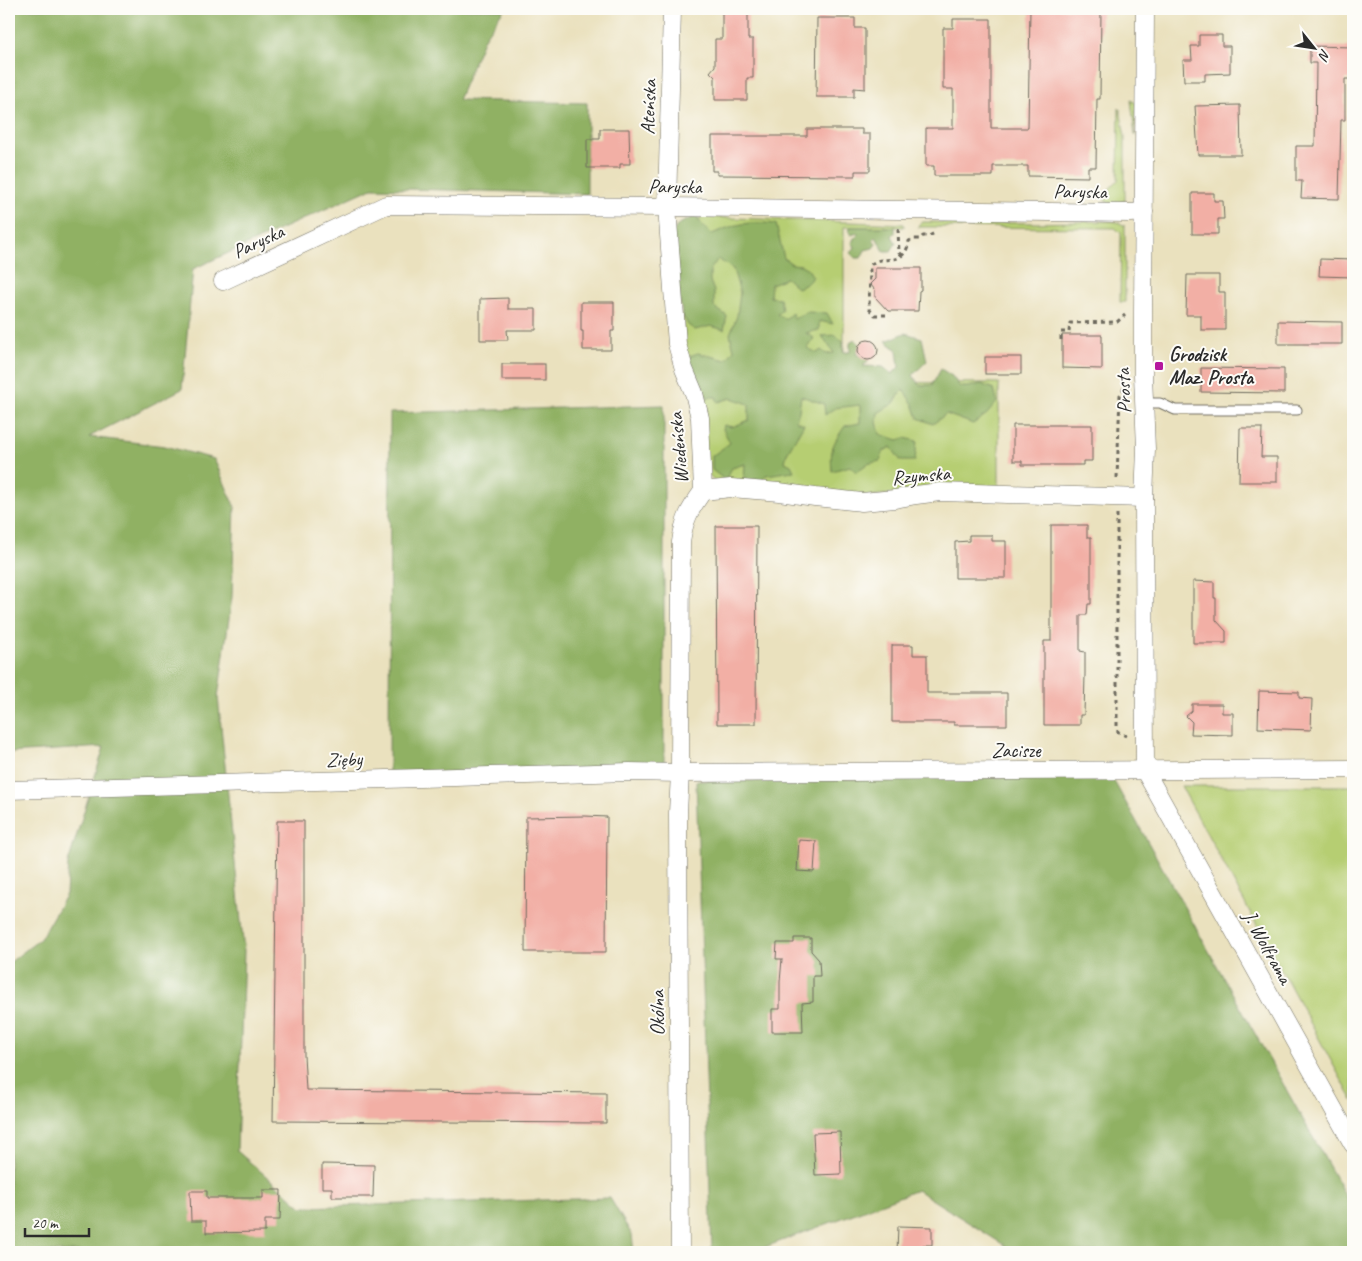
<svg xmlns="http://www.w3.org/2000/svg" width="1362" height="1261" viewBox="0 0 1362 1261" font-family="Caveat,sans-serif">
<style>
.green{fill:#b6ce72;stroke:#707c4e}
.forest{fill:#90b164;stroke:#5e6e48}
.building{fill:#f2afa5}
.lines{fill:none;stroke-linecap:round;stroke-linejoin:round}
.lane-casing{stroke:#6e6b5e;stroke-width:11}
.street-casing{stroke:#6e6b5e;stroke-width:19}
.path{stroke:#6e6b5e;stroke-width:3;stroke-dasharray:4 4;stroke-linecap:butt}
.lane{stroke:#fff;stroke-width:9}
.street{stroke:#fff;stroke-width:18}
.poi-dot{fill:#b5179e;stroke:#fdfcf7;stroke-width:2}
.labels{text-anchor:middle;stroke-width:4;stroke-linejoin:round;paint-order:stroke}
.street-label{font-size:20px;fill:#2b2b2b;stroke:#fdfcf7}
.poi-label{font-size:20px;font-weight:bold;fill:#2b2b2b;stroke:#fdfcf7;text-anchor:start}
</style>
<rect width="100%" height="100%" fill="#fdfcf7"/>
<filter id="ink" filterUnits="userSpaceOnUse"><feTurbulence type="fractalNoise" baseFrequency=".02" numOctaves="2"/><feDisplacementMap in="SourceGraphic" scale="10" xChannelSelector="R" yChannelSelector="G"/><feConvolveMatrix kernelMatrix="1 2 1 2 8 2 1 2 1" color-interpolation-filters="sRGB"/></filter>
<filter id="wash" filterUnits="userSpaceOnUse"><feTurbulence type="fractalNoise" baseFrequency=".0096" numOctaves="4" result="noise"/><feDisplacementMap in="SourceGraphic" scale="20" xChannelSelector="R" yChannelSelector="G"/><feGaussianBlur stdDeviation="1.12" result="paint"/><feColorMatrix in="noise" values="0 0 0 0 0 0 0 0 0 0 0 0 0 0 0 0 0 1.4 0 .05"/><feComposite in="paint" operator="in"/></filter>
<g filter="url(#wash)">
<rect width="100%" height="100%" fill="#eae1be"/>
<g class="green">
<path d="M 1131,100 L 1136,103 L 1135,136 Z"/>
<path d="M 1119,108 L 1120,109 L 1125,137 L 1125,200 L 1120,203 L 1109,204 L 1102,196 L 1118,180 Z"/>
<path d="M 703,217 L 904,224 L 904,227 L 844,227 L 844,382 L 999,383 L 999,488 L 864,496 L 720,482 L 714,480 L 709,475 L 686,358 L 675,235 L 691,220 Z"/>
<path d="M 1109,221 L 1118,222 L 1125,226 L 1125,302 L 1120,302 L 1121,233 L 1115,228 L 918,227 L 919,224 L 923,222 L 1036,223 Z"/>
<path d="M 1181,786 L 1353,786 L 1353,1101 Z"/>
</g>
<g class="forest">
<path d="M 9,9 L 504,9 L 484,38 L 458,100 L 587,103 L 587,194 L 372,188 L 193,269 L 182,389 L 89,437 L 165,446 L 214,459 L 235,507 L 232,597 L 218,697 L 244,951 L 237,1151 L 302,1207 L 610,1198 L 632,1235 L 634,1252 L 9,1252 L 9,963 L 40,939 L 66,894 L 68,863 L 104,747 L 9,753 Z"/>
<path d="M 696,216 L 702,225 L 712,234 C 737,223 749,221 776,224 L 784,258 L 792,264 L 801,265 L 808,269 L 813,277 L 805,285 L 797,288 L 786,278 L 771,284 L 770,297 L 780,298 L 782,310 L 777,314 L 785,319 L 792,313 L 794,319 L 806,312 L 827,313 L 833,324 L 819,321 L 819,330 L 806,333 L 814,338 L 807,348 L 817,353 L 821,350 L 826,354 L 834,353 L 822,336 L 835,335 L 843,341 L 843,352 L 850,352 L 850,343 L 854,339 L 861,345 L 856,354 L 869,360 L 863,366 L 883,367 L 892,374 L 899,367 L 897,350 L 886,341 L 905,333 L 922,338 L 927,361 L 913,375 L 919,385 L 932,385 L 941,369 L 952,376 L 960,387 L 968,387 L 981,384 L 994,389 L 997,402 L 987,414 L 973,424 L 946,414 L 933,424 L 918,418 L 913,404 L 903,390 L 894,403 L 878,413 L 877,422 L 880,434 L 898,440 L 905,438 L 917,441 L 915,461 L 901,461 L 891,447 L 884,451 L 880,461 L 867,464 L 856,472 L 850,466 L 832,471 C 830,448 832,445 845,426 L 860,423 L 860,405 L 835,408 L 825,415 L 824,404 L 801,396 L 799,411 L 796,421 L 804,424 L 787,453 L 785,462 L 791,465 L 794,471 L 766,475 L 753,489 L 744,479 L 745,464 L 732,468 L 725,480 L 712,470 L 712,456 L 730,443 L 723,429 L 724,425 L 732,427 L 749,420 L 749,404 L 731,398 L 718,402 L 716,397 L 698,397 L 687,370 L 690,356 L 698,353 L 726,360 L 734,350 L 730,334 L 737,316 L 740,293 L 733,269 L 718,259 L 710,270 L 710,281 L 714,291 L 714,307 L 727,316 L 724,330 L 711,326 L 695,330 L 688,325 L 682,314 L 669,236 L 679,224 Z"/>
<path d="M 850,227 L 895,227 L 895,233 L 892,236 L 896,243 L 891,251 L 884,251 L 876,237 L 873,239 L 876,244 L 873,248 L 865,250 L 861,258 L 855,258 L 851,253 L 855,247 L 852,243 L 854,238 L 857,237 L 858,233 L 851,235 L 849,231 Z"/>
<path d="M 664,405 L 664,769 L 389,774 L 390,413 Z"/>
<path d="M 1111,776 L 1353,1209 L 1353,1252 L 1007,1252 L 1004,1245 L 917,1190 L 752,1252 L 712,1252 L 696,781 Z"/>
</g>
<g id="blocks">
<g class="building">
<path d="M 722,9 L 748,9 L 748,39 L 753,39 L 753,78 L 747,78 L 747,100 L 715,100 L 715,77 L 710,72 L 715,66 L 715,39 L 722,39 Z"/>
<path d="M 1030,9 L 1101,9 L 1100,99 L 1097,99 L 1096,167 L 1088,167 L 1088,177 L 1028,176 L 1028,166 L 993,166 L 993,176 L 934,176 L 934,166 L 926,166 L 926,128 L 953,128 L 953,89 L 943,89 L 943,28 L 953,28 L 953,19 L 991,19 L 991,128 L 1028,128 Z"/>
<path d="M 817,18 L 855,18 L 855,28 L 865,28 L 865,89 L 854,88 L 854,97 L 816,97 Z"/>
<path d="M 1199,35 L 1222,35 L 1222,46 L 1230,46 L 1230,73 L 1205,74 L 1205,81 L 1184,81 L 1183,60 L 1192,60 L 1191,46 L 1199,46 Z"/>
<path d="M 1310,46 L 1353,47 L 1352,79 L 1345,79 L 1345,120 L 1341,120 L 1339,199 L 1301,198 L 1302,181 L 1296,181 L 1296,146 L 1315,146 L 1316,63 L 1310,63 Z"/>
<path d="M 1240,105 L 1241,155 L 1198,155 L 1195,106 Z"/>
<path d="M 600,129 L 629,129 L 630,164 L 620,164 L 620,168 L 587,168 L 587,139 L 600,139 Z"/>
<path d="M 807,129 L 862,129 L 862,134 L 870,134 L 870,171 L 855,171 L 855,176 L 843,176 L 717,175 L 717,171 L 712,171 L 712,136 L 807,136 Z"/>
<path d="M 1192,193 L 1214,193 L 1214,201 L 1223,201 L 1224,219 L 1218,219 L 1218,234 L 1192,234 Z"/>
<path d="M 1320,259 L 1353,260 L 1353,277 L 1319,276 Z"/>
<path d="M 875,268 L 921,268 L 921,290 L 919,291 L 918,311 L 888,311 L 875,297 L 875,290 L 870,284 L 875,279 Z"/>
<path d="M 1187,275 L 1219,275 L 1219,292 L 1225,292 L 1225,330 L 1201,330 L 1201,315 L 1186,315 Z"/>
<path d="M 508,298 L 508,309 L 536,309 L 536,330 L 507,330 L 508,340 L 480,340 L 480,299 Z"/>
<path d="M 581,302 L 614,302 L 614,331 L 611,331 L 611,350 L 583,350 L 583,331 L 581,331 Z"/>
<path d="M 1278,321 L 1342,322 L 1342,344 L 1278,344 Z"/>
<path d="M 1062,335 L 1102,335 L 1102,369 L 1062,368 Z"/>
<circle cx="868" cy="350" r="10"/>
<rect x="985" y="357" width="36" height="17"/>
<rect x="502" y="364" width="43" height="16"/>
<path d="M 1201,368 L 1284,369 L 1284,393 L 1201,392 Z"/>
<path d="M 1013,425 L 1092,425 L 1092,461 L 1083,461 L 1083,465 L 1022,465 L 1022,461 L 1013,461 Z"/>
<path d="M 1240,428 L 1262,428 L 1261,457 L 1277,457 L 1277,482 L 1239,482 Z"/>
<path d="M 1051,525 L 1087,525 L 1087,537 L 1091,537 L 1091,604 L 1088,604 L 1087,615 L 1080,615 L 1080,651 L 1085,652 L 1085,674 L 1084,715 L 1080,715 L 1080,725 L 1044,725 L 1044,641 L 1051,641 Z"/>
<path d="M 716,526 L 757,526 L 756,724 L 717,724 Z"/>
<path d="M 969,535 L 992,535 L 992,541 L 1006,541 L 1006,578 L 955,578 L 955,542 L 969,541 Z"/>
<path d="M 1193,581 L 1214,582 L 1214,598 L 1216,598 L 1216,620 L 1226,631 L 1226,643 L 1193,643 Z"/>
<path d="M 892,645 L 913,645 L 913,655 L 927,655 L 927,693 L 1007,693 L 1007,725 L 954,725 L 954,722 L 892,722 Z"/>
<path d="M 1259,691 L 1299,692 L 1299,698 L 1312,699 L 1311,730 L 1258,728 Z"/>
<path d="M 1192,704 L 1222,704 L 1222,713 L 1233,713 L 1233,735 L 1191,734 L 1192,722 L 1186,716 L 1192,711 Z"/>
<path d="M 585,816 L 607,817 L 606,952 L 525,952 L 526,817 Z"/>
<path d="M 277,821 L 304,821 L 304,1055 L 306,1090 L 606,1093 L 606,1123 L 273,1121 Z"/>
<path d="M 799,840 L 816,841 L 814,872 L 797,871 Z"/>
<path d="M 794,938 L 811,938 L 811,951 L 819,960 L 820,976 L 813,976 L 813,1002 L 802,1003 L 803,1032 L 772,1032 L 772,1009 L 780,1009 L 780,982 L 782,959 L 776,959 L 777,943 L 794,943 Z"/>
<path d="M 840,1132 L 841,1174 L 815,1175 L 813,1133 Z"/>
<path d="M 322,1164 L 374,1165 L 373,1197 L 332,1197 L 332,1188 L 322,1188 Z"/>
<path d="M 263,1190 L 281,1190 L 280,1220 L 265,1220 L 265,1232 L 206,1233 L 206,1221 L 191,1221 L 190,1191 L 207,1191 L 207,1198 L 263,1198 Z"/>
<path d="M 898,1226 L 932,1227 L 932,1245 L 923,1245 L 923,1252 L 897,1252 Z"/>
</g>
</g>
</g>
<g filter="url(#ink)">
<use href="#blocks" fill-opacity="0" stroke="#6e6b5e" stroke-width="1"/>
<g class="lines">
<g class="lane-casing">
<path id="lane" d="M 1145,403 L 1160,403 L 1175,410 L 1297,410"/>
</g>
<g class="street-casing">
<g id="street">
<path d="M 672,9 L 667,207 L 677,344 L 684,369 L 694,393 L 700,418 L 703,491 C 690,509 684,519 681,542 L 680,773 L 678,813 L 680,1252"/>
<path d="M 1145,9 L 1143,314 L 1143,375 L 1146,449 L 1144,498 L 1145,771 L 1353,1144"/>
<path d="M 223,281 L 386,205 L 667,207 L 1131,213 L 1144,212"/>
<path d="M 703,491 L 731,488 L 779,492 L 815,497 L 862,502 L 895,499 L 916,495 L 940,492 L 1144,498"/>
<path d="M 9,790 L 629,772 L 680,773 L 1353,769"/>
</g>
</g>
<g class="path">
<path d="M 898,229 L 899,253 L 902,255"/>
<path d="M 886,315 L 875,315 L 869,309 L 870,266 C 879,252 904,271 909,241 L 913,239 L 920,239 L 923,236 L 929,236 L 935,233"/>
<path d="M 1061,340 L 1061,332 L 1069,332 L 1070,323 L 1117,322 L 1125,315"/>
<path d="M 1117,478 L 1120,395 L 1124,388"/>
<path d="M 1117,514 L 1117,726 L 1118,732 L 1126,736"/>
</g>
<use href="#lane" class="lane"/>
<use href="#street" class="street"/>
</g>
</g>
<rect class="poi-dot" x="1154" y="361" width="10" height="10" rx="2.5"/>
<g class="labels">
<g class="street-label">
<text transform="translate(648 107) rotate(-88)" y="7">Ateńska</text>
<text transform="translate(675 186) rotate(1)" y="7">Paryska</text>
<text transform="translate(1080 191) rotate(1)" y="7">Paryska</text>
<text transform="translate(258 241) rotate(-25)" y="7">Paryska</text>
<text transform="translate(1123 391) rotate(-92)" y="7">Prosta</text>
<text transform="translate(678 448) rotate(-95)" y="7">Wiedeńska</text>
<text transform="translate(921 475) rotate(-5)" y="7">Rzymska</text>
<text x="1016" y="757">Zacisze</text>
<text transform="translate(344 759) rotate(-2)" y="7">Zięby</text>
<text transform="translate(1268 947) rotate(61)" y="7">J. Wolframa</text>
<text transform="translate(657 1013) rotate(-90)" y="7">Okólna</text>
</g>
<g class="poi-label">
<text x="1169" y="361">Grodzisk<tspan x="1169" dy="23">Maz. Prosta</tspan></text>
</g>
</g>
<rect width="1362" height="1261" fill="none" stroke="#fdfcf7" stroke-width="30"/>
<g transform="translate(1314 48) rotate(120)" stroke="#fdfcf7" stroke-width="4" paint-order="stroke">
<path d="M0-4L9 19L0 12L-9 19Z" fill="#2b2b2b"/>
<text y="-8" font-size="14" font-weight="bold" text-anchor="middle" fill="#2b2b2b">N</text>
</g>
<path d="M25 1228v8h64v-8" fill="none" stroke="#2b2b2b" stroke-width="2.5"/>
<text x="32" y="1228" font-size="15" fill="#2b2b2b" stroke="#fdfcf7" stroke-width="4" paint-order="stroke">20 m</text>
</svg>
